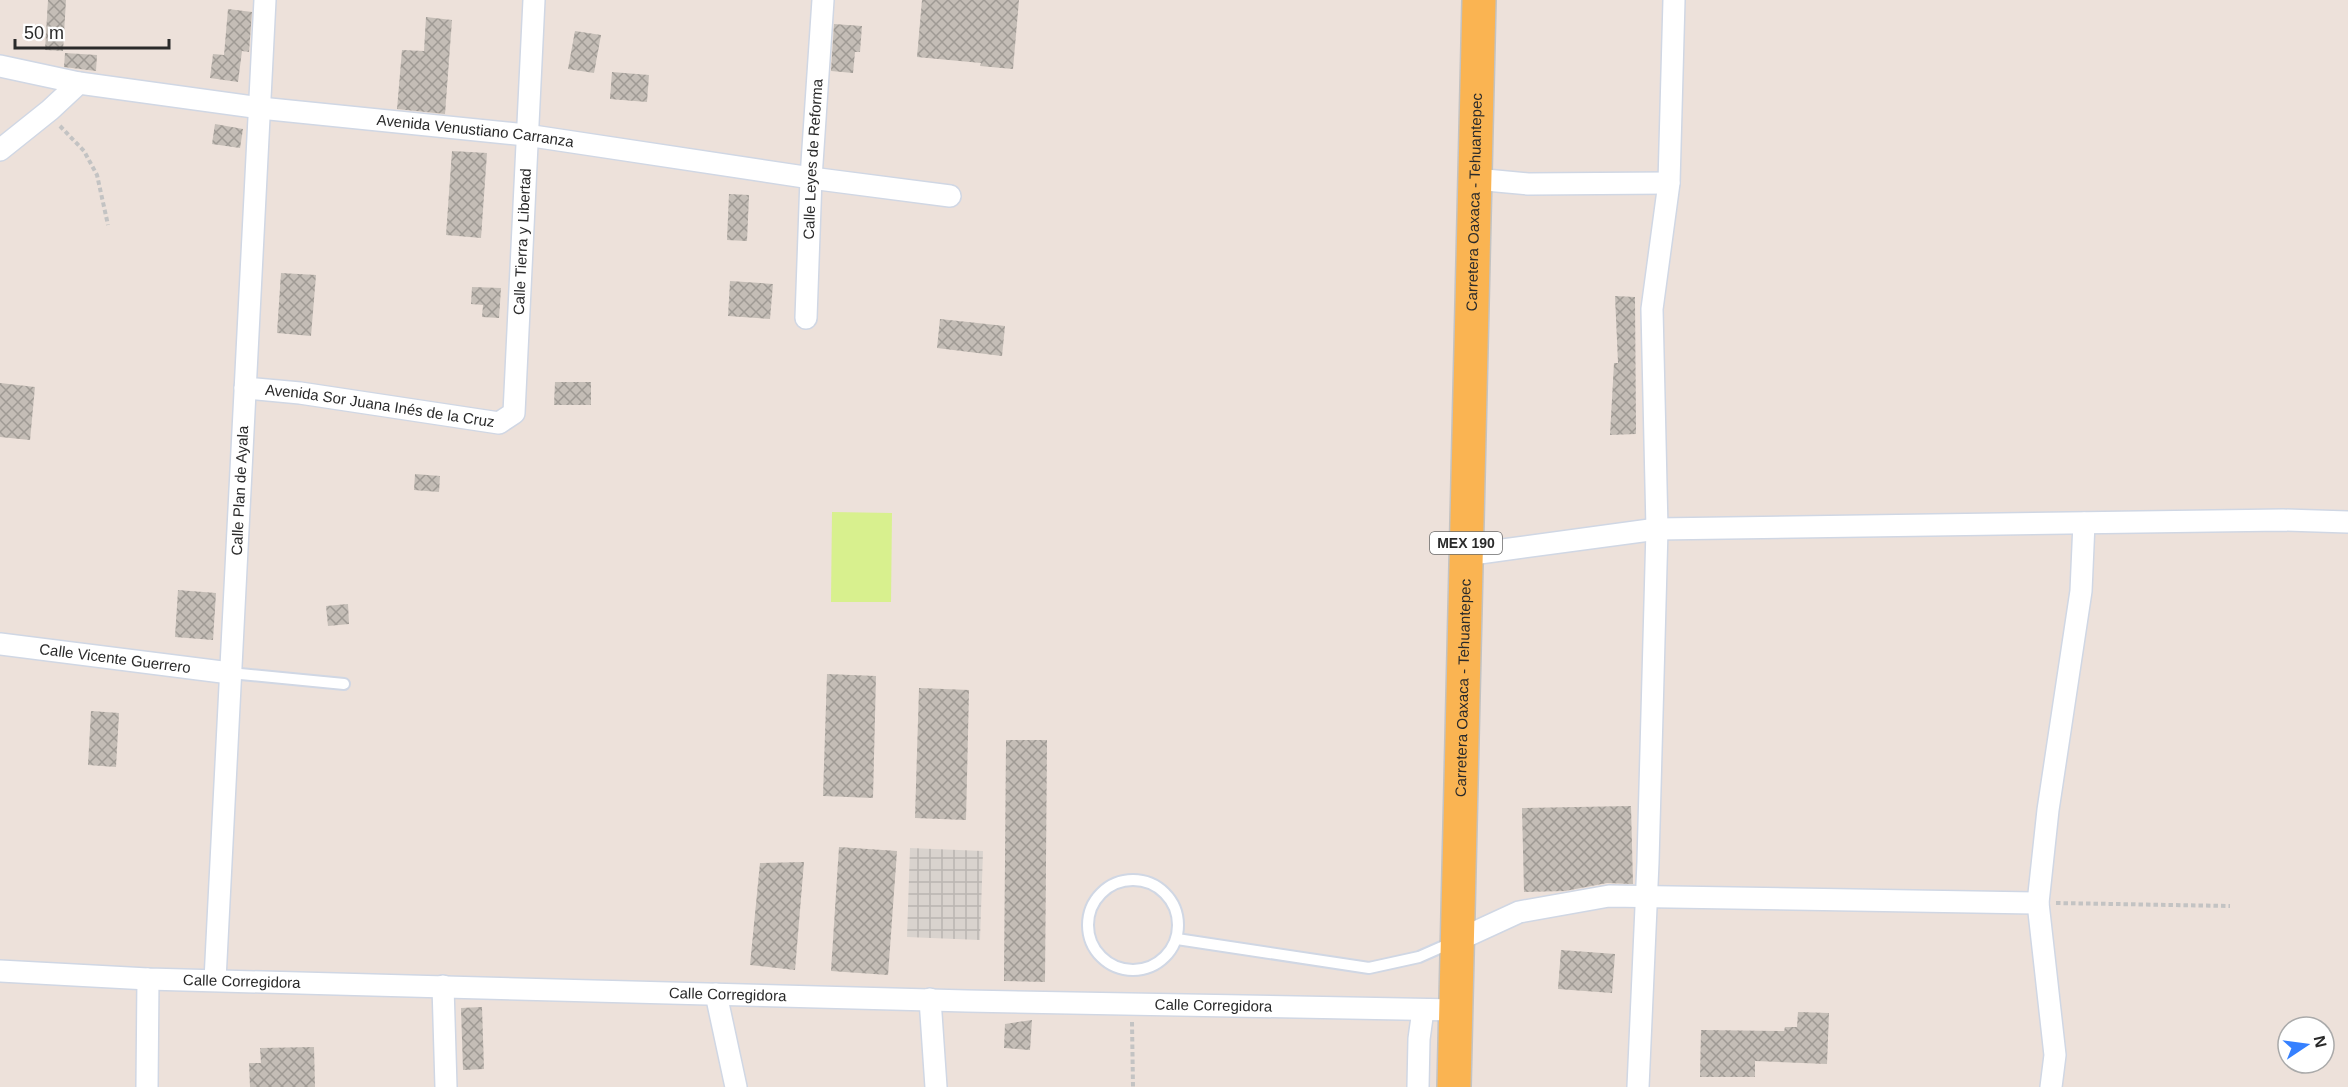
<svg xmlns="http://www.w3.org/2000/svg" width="2348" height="1087" viewBox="0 0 2348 1087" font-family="Arial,sans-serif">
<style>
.pitch{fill:#d8f08e}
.plaza{fill:url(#plaza-grid)}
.building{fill:url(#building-cross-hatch)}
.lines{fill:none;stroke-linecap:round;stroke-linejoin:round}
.service-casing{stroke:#d0d7e4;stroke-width:14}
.minor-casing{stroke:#d0d7e4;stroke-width:24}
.primary-casing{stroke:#c3c3c3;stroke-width:36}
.path{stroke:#c3c3c3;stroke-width:4;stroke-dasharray:4.5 3;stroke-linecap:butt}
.service{stroke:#fff;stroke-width:10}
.minor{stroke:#fff;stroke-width:21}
.primary{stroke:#fab452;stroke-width:33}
.labels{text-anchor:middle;stroke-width:6;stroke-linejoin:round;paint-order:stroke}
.shield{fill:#fff;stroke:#6a6a6a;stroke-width:1.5}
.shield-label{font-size:14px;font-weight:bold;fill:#2a2a2a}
.street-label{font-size:15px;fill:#2a2a2a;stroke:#fff}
</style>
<defs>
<pattern id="plaza-grid" width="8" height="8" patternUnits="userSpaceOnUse" patternTransform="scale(1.5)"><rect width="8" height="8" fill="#d9d3ce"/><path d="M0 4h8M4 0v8" fill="none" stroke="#bab5b1"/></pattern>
<pattern id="building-cross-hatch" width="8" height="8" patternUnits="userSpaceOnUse" patternTransform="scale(1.5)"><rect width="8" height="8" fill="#c4bdb6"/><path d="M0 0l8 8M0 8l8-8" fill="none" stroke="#9f9a94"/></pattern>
</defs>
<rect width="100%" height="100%" fill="#ede1da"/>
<path class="pitch" d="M 832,512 L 892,513 L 891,602 L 831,602 Z"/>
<path class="plaza" d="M 910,848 L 983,851 L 980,940 L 907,937 Z"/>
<g class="building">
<path d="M 48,0 L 66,0 L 63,51 L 45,50 Z"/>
<path d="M 922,0 L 1019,0 L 1013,69 L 980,66 L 981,63 L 917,57 Z"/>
<path d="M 228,9 L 252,12 L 249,52 L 242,51 L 238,82 L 210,78 L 213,54 L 224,55 Z"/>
<path d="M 426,17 L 452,20 L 445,114 L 397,109 L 402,50 L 424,51 Z"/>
<path d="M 834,24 L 862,26 L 860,52 L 855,52 L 853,73 L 831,71 Z"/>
<path d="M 575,31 L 601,35 L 594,73 L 568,69 Z"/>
<path d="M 65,53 L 97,55 L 96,71 L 64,67 Z"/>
<path d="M 612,72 L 649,75 L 647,102 L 610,99 Z"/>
<path d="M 215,124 L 243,129 L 240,148 L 212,144 Z"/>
<path d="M 452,151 L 487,153 L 481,238 L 446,235 Z"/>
<path d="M 729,194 L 749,195 L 747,241 L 727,240 Z"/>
<path d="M 281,273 L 316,275 L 311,336 L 277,333 Z"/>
<path d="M 730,281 L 773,284 L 770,319 L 728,316 Z"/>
<path d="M 472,287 L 501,288 L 499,318 L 482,317 L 483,305 L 471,304 Z"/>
<path d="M 1615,296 L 1635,297 L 1636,434 L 1610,435 L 1614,363 L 1618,363 Z"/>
<path d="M 940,319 L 1005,326 L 1002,356 L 937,348 Z"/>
<path d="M 555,382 L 591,382 L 591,405 L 554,405 Z"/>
<path d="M 0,383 L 35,387 L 30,440 L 0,437 Z"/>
<path d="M 415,474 L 440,476 L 439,492 L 414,490 Z"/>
<path d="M 178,590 L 216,593 L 213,640 L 175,637 Z"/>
<path d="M 348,604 L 349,624 L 328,626 L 326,606 Z"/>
<path d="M 827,674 L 876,676 L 873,798 L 823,796 Z"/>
<path d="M 919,688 L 969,690 L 966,820 L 915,818 Z"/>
<path d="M 91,711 L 119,713 L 116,767 L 88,765 Z"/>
<path d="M 1006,740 L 1047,740 L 1045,982 L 1004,981 Z"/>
<path d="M 1631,806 L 1633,884 L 1607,883 L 1565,891 L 1524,892 L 1522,808 Z"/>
<path d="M 839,847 L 897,851 L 888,975 L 831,971 Z"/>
<path d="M 804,862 L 795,970 L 750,965 L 760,863 Z"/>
<path d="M 1561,950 L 1615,954 L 1612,993 L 1558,989 Z"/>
<path d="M 482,1007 L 484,1069 L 463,1070 L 461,1008 Z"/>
<path d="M 1798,1012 L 1829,1013 L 1827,1064 L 1755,1061 L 1755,1077 L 1700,1077 L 1701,1030 L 1784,1031 L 1785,1027 L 1797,1027 Z"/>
<path d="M 1032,1020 L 1030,1050 L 1004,1048 L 1005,1024 Z"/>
<path d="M 314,1047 L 315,1087 L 250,1087 L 249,1063 L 261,1063 L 260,1048 Z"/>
</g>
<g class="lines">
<g class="service-casing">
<g id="service">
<path d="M 230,673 L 344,684"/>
<circle cx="1133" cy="925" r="45"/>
<path d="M 1177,939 L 1369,968 L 1419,957 L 1453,942"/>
</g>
</g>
<g class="minor-casing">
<g id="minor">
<path id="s1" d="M 0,66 L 79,83 L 260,108 L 526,135 L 811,178 L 950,196"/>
<path d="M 0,150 L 50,110 L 79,83"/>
<path d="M 1475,179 L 1528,184 L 1669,183"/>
<path id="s2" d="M 806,318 L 811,178 L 823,0"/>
<path id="s3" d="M 245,388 L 300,393 L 499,423 L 514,413 L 534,0"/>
<path d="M 1465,555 L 1657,529 L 2283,520 L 2348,522"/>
<path id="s4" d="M 0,644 L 230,673"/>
<path d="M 1456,941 L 1519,912 L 1609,896 L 2038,903"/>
<path id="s5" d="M 0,971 L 148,979 L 967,1001 L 1455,1010"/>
<path id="s6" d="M 215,980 L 265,0"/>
<path d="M 443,986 L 446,1087"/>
<path d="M 716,994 L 736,1087"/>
<path d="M 930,999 L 936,1087"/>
<path d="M 147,1087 L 148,979"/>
<path d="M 1418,1087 L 1419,1039 L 1423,1010"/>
<path d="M 1638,1087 L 1648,862 L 1657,529 L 1652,309 L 1669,183 L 1674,0"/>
<path d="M 2051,1087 L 2055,1055 L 2038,903 L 2048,810 L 2081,591 L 2084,523"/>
</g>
</g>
<g class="primary-casing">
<g id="primary">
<path id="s7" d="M 1454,1087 L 1479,0"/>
</g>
</g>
<g class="path">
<path d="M 60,126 L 84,151 L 97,175 L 108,225"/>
<path d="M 2056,903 L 2230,906"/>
<path d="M 1132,1022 L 1133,1087"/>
</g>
<use href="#service" class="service"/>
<use href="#minor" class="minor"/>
<use href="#primary" class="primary"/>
</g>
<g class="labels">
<rect class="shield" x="1430" y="532" width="72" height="22" rx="4.5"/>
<g class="shield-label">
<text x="1466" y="548">MEX 190</text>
</g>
<g class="street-label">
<text dy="5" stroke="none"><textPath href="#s1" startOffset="480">Avenida Venustiano Carranza</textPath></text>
<text dy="5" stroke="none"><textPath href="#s2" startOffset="159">Calle Leyes de Reforma</textPath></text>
<text dy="5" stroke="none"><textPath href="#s7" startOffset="885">Carretera Oaxaca - Tehuantepec</textPath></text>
<text dy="5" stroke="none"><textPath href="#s3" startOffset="446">Calle Tierra y Libertad</textPath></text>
<text dy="5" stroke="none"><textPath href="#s3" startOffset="136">Avenida Sor Juana Inés de la Cruz</textPath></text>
<text dy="5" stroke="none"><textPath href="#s6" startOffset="490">Calle Plan de Ayala</textPath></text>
<text dy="5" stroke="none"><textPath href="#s4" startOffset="116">Calle Vicente Guerrero</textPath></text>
<text dy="5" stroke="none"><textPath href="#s7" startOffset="399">Carretera Oaxaca - Tehuantepec</textPath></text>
<text dy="5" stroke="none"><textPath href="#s5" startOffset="242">Calle Corregidora</textPath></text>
<text dy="5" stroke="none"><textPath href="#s5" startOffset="728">Calle Corregidora</textPath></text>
<text dy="5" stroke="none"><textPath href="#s5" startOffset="1214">Calle Corregidora</textPath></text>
</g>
</g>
<g transform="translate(2306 1045) rotate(77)"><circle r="28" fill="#ffffff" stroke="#aaaaaa" stroke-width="1.5"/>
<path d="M0-4.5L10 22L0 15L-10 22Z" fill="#3580ff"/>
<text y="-9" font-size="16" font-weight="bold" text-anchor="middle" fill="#2a2a2a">N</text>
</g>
<path d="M15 39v9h154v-9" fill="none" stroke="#2a2a2a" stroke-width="3"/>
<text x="24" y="39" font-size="18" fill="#2a2a2a" stroke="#ffffff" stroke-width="4.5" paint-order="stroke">50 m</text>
</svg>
